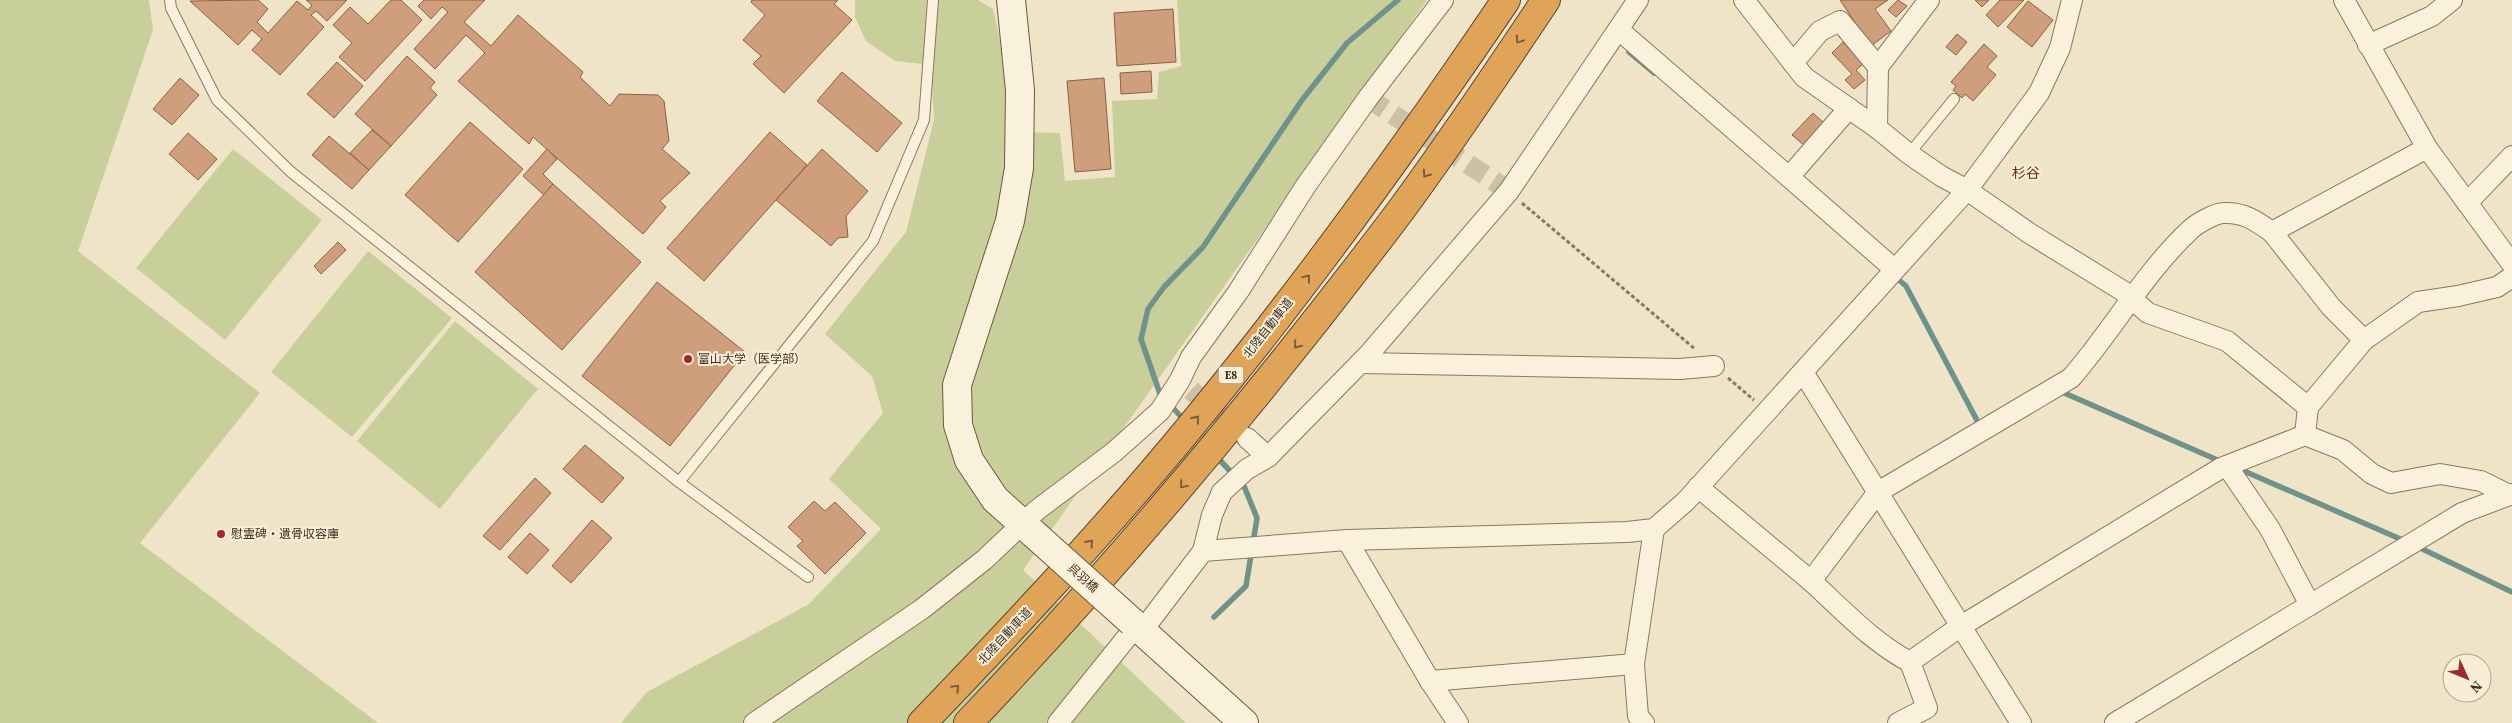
<svg xmlns="http://www.w3.org/2000/svg" width="2512" height="723" viewBox="0 0 2512 723" font-family="'Source Serif 4','Noto Sans JP',serif">
<style>
.green{fill:#c9cf9b}
.lines{fill:none;stroke-linecap:round;stroke-linejoin:round}
.stream{stroke:#6f938a;stroke-width:5.5}
.building{fill:#cf9f7d;stroke:#8d5f41}
.street-tunnel{stroke:#ccc0a6;stroke-width:20;stroke-dasharray:20 10;stroke-linecap:butt}
.lane-casing{stroke:#8d765c;stroke-width:12}
.street-casing{stroke:#8d765c;stroke-width:22}
.secondary-casing{stroke:#6f573f;stroke-width:30}
.highway-casing{stroke:#5b4430;stroke-width:30}
.path{stroke:#8d765c;stroke-width:3;stroke-dasharray:4 2.5;stroke-linecap:butt}
.lane{stroke:#faf1dc;stroke-width:10}
.street{stroke:#faf1dc;stroke-width:20}
.secondary{stroke:#faf1dc;stroke-width:28}
.highway{stroke:#e0a458;stroke-width:28}
.secondary-bridge-casing{stroke:#6f573f;stroke-width:30;stroke-linecap:butt}
.secondary-bridge{stroke:#faf1dc;stroke-width:28}
.oneway{stroke:#7e5d36}
.poi-dot{fill:#9e2a2b;stroke:#f7eed8;stroke-width:2}
.labels{text-anchor:middle;stroke-width:4;stroke-linejoin:round;paint-order:stroke}
.shield{fill:#f7eed8;stroke:#756857;stroke-width:1}
.shield-label{font-size:11px;font-weight:bold;fill:#3d2e20}
.street-label{font-size:12px;fill:#3d2e20;stroke:#f7eed8}
.poi-label{font-size:12px;fill:#3d2e20;stroke:#f7eed8;text-anchor:start}
.neighbourhood-label{font-size:14px;fill:#6b2e1e;stroke:#f7eed8}
</style>
<rect width="100%" height="100%" fill="#f0e4c8"/>
<g class="green">
<path d="M 0,0 L 149,0 L 153,30 L 78,251 L 260,393 L 140,543 L 378,723 L 0,723 Z"/>
<path d="M 855,0 L 978,0 L 993,9 L 1006,67 L 1012,132 L 1060,133 L 1065,181 L 1115,177 L 1112,101 L 1157,99 L 1159,72 L 1181,66 L 1177,0 L 1427,0 L 1023,570 L 1186,723 L 621,723 L 647,692 L 809,604 L 881,529 L 829,479 L 883,413 L 872,376 L 825,334 L 906,232 L 934,120 L 931,65 L 895,61 L 866,41 L 855,17 Z"/>
<path d="M 233,149 L 322,220 L 225,340 L 136,268 Z"/>
<path d="M 368,251 L 452,318 L 352,437 L 271,372 Z"/>
<path d="M 455,321 L 538,389 L 440,509 L 357,441 Z"/>
</g>
<g class="lines">
<g class="stream">
<path d="M 1629,52 L 1654,73"/>
<path d="M 1894,276 L 1906,286 L 1981,428"/>
<path d="M 2059,394 L 2062,392 L 2222,462"/>
<path d="M 1185,421 L 1160,394 L 1141,339 L 1148,309 L 1164,287 L 1203,247 L 1302,100 L 1347,43 L 1398,0"/>
<path d="M 2237,468 L 2405,541"/>
<path d="M 2416,546 L 2512,592"/>
<path d="M 1214,617 L 1246,586 L 1257,518 L 1244,486 L 1216,456"/>
</g>
</g>
<g class="building">
<path d="M 258,0 L 268,9 L 257,22 L 268,33 L 297,1 L 308,10 L 312,5 L 306,0 L 347,0 L 327,21 L 316,11 L 311,15 L 324,27 L 280,75 L 252,50 L 262,39 L 252,30 L 238,45 L 190,1 Z"/>
<path d="M 391,0 L 401,0 L 422,20 L 365,81 L 339,57 L 352,43 L 333,25 L 350,7 L 368,24 Z"/>
<path d="M 424,0 L 485,0 L 464,22 L 491,46 L 518,15 L 583,72 L 580,77 L 610,106 L 619,94 L 658,95 L 664,101 L 669,141 L 662,149 L 690,173 L 660,201 L 666,207 L 643,234 L 533,137 L 529,144 L 458,81 L 485,53 L 466,35 L 435,69 L 414,49 L 448,12 L 442,7 L 431,19 L 418,6 Z"/>
<path d="M 752,0 L 838,0 L 834,4 L 852,20 L 784,93 L 753,64 L 761,56 L 743,40 L 765,15 L 751,2 Z"/>
<path d="M 1840,0 L 1888,0 L 1875,9 L 1891,31 L 1871,46 Z"/>
<path d="M 1898,0 L 1907,6 L 1896,17 L 1888,10 Z"/>
<path d="M 1975,0 L 1989,0 L 1982,7 Z"/>
<path d="M 2000,0 L 2024,0 L 1998,27 L 1986,15 Z"/>
<path d="M 2028,1 L 2053,20 L 2032,47 L 2007,27 Z"/>
<path d="M 1173,9 L 1176,62 L 1117,66 L 1114,13 Z"/>
<path d="M 1957,34 L 1967,42 L 1956,55 L 1946,47 Z"/>
<path d="M 1843,42 L 1863,64 L 1856,70 L 1865,80 L 1854,89 L 1845,80 L 1852,74 L 1832,53 Z"/>
<path d="M 1984,44 L 1997,56 L 1987,67 L 1996,75 L 1973,101 L 1965,94 L 1962,98 L 1953,90 L 1956,86 L 1951,82 Z"/>
<path d="M 407,56 L 435,82 L 430,88 L 437,95 L 391,146 L 355,114 Z"/>
<path d="M 337,62 L 363,86 L 334,118 L 307,94 Z"/>
<path d="M 1151,71 L 1152,92 L 1121,94 L 1120,73 Z"/>
<path d="M 842,72 L 902,123 L 877,152 L 817,101 Z"/>
<path d="M 180,78 L 199,95 L 172,125 L 153,109 Z"/>
<path d="M 1104,78 L 1111,169 L 1075,172 L 1067,81 Z"/>
<path d="M 1813,113 L 1825,124 L 1805,146 L 1792,135 Z"/>
<path d="M 470,122 L 523,169 L 458,242 L 405,195 Z"/>
<path d="M 372,130 L 391,146 L 369,170 L 350,153 Z"/>
<path d="M 770,132 L 807,165 L 704,281 L 667,248 Z"/>
<path d="M 188,133 L 217,159 L 198,180 L 169,154 Z"/>
<path d="M 329,136 L 369,170 L 352,189 L 312,155 Z"/>
<path d="M 547,149 L 557,159 L 543,174 L 553,184 L 544,195 L 523,176 Z"/>
<path d="M 822,149 L 868,191 L 846,216 L 848,237 L 838,238 L 831,246 L 776,200 Z"/>
<path d="M 553,184 L 641,262 L 562,350 L 475,272 Z"/>
<path d="M 338,242 L 346,250 L 321,274 L 314,266 Z"/>
<path d="M 657,282 L 745,352 L 670,446 L 582,376 Z"/>
<path d="M 585,445 L 624,478 L 602,503 L 563,469 Z"/>
<path d="M 535,478 L 551,493 L 500,550 L 483,536 Z"/>
<path d="M 814,501 L 825,511 L 835,502 L 866,533 L 825,574 L 797,546 L 803,541 L 788,527 Z"/>
<path d="M 592,520 L 612,538 L 571,583 L 552,566 Z"/>
<path d="M 530,533 L 549,550 L 527,574 L 508,557 Z"/>
</g>
<g class="lines">
<g class="street-tunnel">
<path d="M 1368,98 L 1509,191"/>
<path d="M 1191,390 L 1241,434"/>
</g>
<g class="lane-casing">
<g id="lane">
<path d="M 170,0 L 171,8 L 217,100 L 291,172 L 679,482 L 808,577"/>
<path d="M 1909,154 L 1954,99"/>
<path d="M 679,482 L 873,241 L 924,120 L 933,0"/>
</g>
</g>
<g class="street-casing">
<g id="street">
<path d="M 1744,0 L 1804,77 L 1877,128 L 1909,154 L 1941,176 L 1967,190 L 2029,233 L 2123,291 L 2148,313 L 2227,341 L 2308,407 L 2364,340 L 2418,302 L 2458,296 L 2497,287 L 2512,277"/>
<path d="M 2344,0 L 2427,148 L 2512,264"/>
<path d="M 1619,30 L 1789,177"/>
<path d="M 2368,45 L 2432,16 L 2452,0"/>
<path d="M 1793,63 L 1820,31 L 1840,21 L 1878,67"/>
<path d="M 1849,108 L 1789,177 L 1893,268"/>
<path d="M 1877,128 L 1878,67 L 1929,0"/>
<path d="M 2467,203 L 2512,156"/>
<path d="M 2364,340 L 2331,307 L 2272,232 L 2427,148"/>
<path d="M 1360,363 L 1680,369 L 1714,366"/>
<path d="M 1803,372 L 2021,723"/>
<path d="M 2305,435 L 2343,450 L 2372,474 L 2391,483 L 2440,474 L 2481,481 L 2509,495"/>
<path d="M 1247,438 L 1268,457"/>
<path d="M 2227,466 L 2270,529 L 2310,605"/>
<path d="M 1698,487 L 1811,581"/>
<path d="M 1347,540 L 1430,681 L 1458,723"/>
<path d="M 1203,551 L 1212,515 L 1222,492 L 1247,469 L 1268,457 L 1369,354 L 1509,191 L 1638,0"/>
<path d="M 1142,631 L 1203,551 L 1347,540 L 1627,532 L 1654,529 L 1686,501 L 1967,190 L 2039,93 L 2060,48 L 2072,0"/>
<path d="M 1910,662 C 1872,642 1842,609 1811,581 L 1878,492 L 2071,378 C 2113,330 2144,273 2190,230 C 2196,224 2215,213 2224,213 C 2244,212 2256,221 2272,232"/>
<path d="M 1634,664 L 1638,716 L 1644,723"/>
<path d="M 1430,681 L 1634,664 L 1654,529"/>
<path d="M 754,723 L 922,609 L 984,560 L 1037,510 L 1114,452 L 1160,411 L 1180,380 L 1191,357 L 1238,292 L 1305,187 L 1368,98 L 1443,0"/>
<path d="M 1058,723 L 1136,626"/>
<path d="M 1898,723 L 1927,708 L 1910,662 L 1961,626 L 2221,468 L 2305,435 L 2308,407"/>
<path d="M 2115,723 L 2462,513 L 2512,494"/>
</g>
</g>
<g class="secondary-casing">
<g id="secondary">
<path d="M 1011,0 L 1020,90 L 1019,168 L 1010,221 L 957,385 L 958,425 L 969,460 L 995,499 L 1034,534"/>
<path d="M 1132,622 L 1244,723"/>
</g>
</g>
<g class="highway-casing">
<g id="highway">
<path d="M 922,723 C 1016,625 1109,526 1195,421 C 1306,286 1408,145 1506,0"/>
<path d="M 968,723 C 1120,563 1262,394 1395,218 C 1448,147 1497,73 1546,0"/>
</g>
</g>
<g class="path">
<path d="M 1522,203 L 1695,349"/>
<path d="M 1728,378 L 1754,400"/>
</g>
<use href="#lane" class="lane"/>
<use href="#street" class="street"/>
<use href="#secondary" class="secondary"/>
<use href="#highway" class="highway"/>
<g class="secondary-bridge-casing">
<path id="secondary-bridge" d="M 1034,534 L 1132,622"/>
</g>
<use href="#secondary-bridge" class="secondary-bridge"/>
</g>
<defs><path id="oneway-chevron" d="M-2-3.5L2.5 0L-2 3.5" fill="none" stroke-width="1.6" stroke-linecap="round" stroke-linejoin="round" transform="scale(1.25)"/></defs>
<g class="oneway">
<use href="#oneway-chevron" transform="translate(1519 40) rotate(124)"/>
<use href="#oneway-chevron" transform="translate(1426 174) rotate(125)"/>
<use href="#oneway-chevron" transform="translate(1307 278) rotate(-53)"/>
<use href="#oneway-chevron" transform="translate(1297 345) rotate(129)"/>
<use href="#oneway-chevron" transform="translate(1196 419) rotate(-51)"/>
<use href="#oneway-chevron" transform="translate(1183 485) rotate(130)"/>
<use href="#oneway-chevron" transform="translate(1090 543) rotate(-48)"/>
<use href="#oneway-chevron" transform="translate(956 688) rotate(-46)"/>
</g>
<g class="poi-dot">
<circle cx="688" cy="359" r="5"/>
<circle cx="221" cy="534" r="5"/>
</g>
<g class="labels">
<rect class="shield" x="1218.5" y="366.5" width="25" height="17" rx="4"/>
<g class="shield-label">
<text x="1231" y="379">E8</text>
</g>
<g class="street-label">
<text transform="translate(1268 328) rotate(-52)" y="4">北陸自動車道</text>
<text transform="translate(1083 578) rotate(42)" y="4">呉羽橋</text>
<text transform="translate(1005 636) rotate(-47)" y="4">北陸自動車道</text>
</g>
<g class="poi-label">
<text x="698" y="363">富山大学（医学部）</text>
<text x="231" y="538">慰霊碑・遺骨収容庫</text>
</g>
<g class="neighbourhood-label">
<text x="2026" y="178">杉谷</text>
</g>
</g>
<g transform="translate(2467 678) rotate(134)"><circle r="24" fill="#f7eed8" stroke="#ada18e"/>
<path d="M0-4L9 19L0 12L-9 19Z" fill="#9e2a2b"/>
<text y="-8" font-size="14" font-weight="bold" text-anchor="middle" fill="#3d2e20">N</text>
</g>
</svg>
